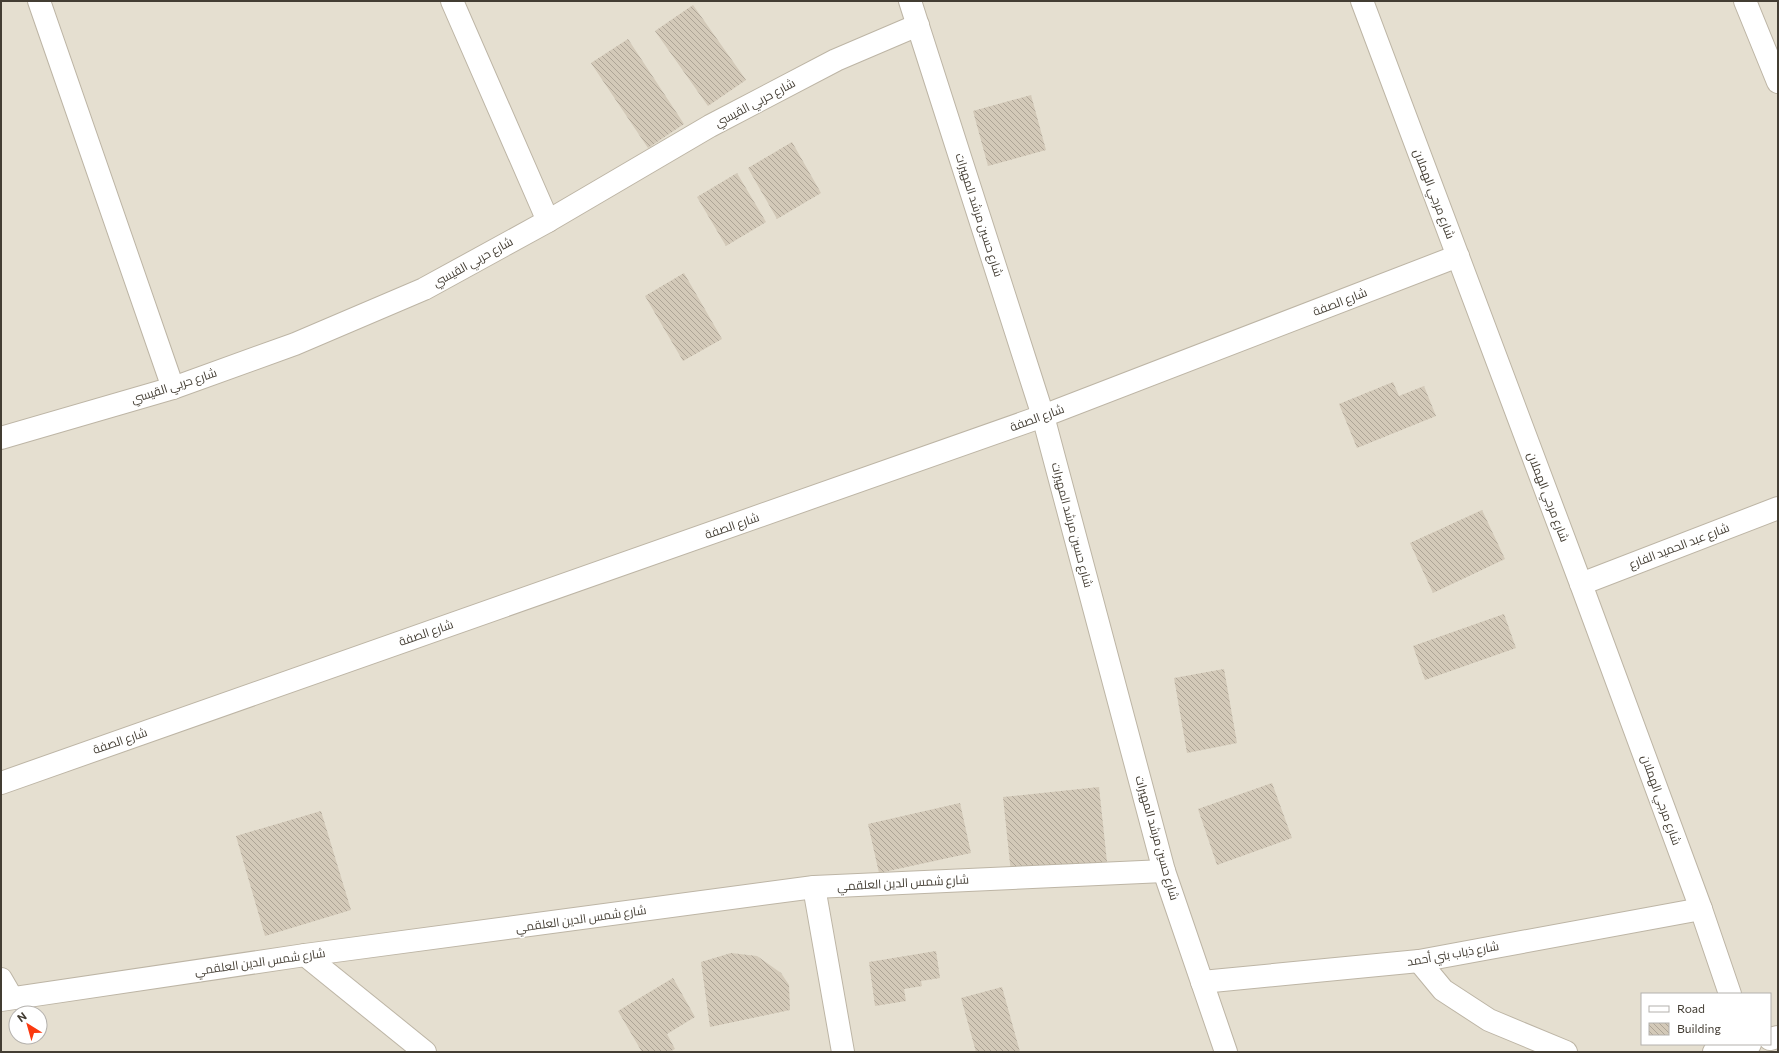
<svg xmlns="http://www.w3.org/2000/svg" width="1779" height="1053" viewBox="0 0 1779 1053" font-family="Commissioner,Cairo,sans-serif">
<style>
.residential{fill:#e5dfd0;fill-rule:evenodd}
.building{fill:url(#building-back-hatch)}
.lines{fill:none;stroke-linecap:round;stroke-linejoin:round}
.minor-casing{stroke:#bdb5a5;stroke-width:24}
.minor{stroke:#fff;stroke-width:22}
.labels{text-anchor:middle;stroke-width:3;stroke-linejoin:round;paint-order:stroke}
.street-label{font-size:12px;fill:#433d33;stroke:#fff}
</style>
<defs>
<pattern id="building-back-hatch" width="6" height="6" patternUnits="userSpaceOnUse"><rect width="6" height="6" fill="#d3c9b8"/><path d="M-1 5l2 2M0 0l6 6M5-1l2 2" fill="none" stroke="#ada496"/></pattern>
</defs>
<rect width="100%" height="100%" fill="#f1ede2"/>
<path class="residential" d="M 1,1 L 1778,1 L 1778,1052 L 1,1052 ZM 1642,994 L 1770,994 L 1770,1044 L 1642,1044 ZM 16,1013 L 40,1013 L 40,1037 L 16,1037 Z"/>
<g class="building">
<path d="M 693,5 L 746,80 L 708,106 L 655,31 Z"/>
<path d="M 628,39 L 684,124 L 648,148 L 591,63 Z"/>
<path d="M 1031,95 L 1046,150 L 988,166 L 973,111 Z"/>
<path d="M 792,142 L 821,193 L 777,219 L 748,168 Z"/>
<path d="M 737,173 L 766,222 L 726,246 L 697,197 Z"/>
<path d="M 684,273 L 722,339 L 683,361 L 645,296 Z"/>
<path d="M 1393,382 L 1399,396 L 1424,386 L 1436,416 L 1357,448 L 1339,404 Z"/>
<path d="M 1482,510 L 1505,559 L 1433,593 L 1410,543 Z"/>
<path d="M 1504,614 L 1516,648 L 1425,680 L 1413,646 Z"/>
<path d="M 1224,669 L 1237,743 L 1187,753 L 1174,678 Z"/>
<path d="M 1272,783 L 1292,838 L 1217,865 L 1198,809 Z"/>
<path d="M 1099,787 L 1107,862 L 1011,873 L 1003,797 Z"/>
<path d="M 960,803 L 971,853 L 879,873 L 868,824 Z"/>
<path d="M 321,811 L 351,910 L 265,936 L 236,836 Z"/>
<path d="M 936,951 L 940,978 L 921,981 L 922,986 L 904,989 L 906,1001 L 875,1006 L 869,962 Z"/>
<path d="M 731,953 L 757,956 L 781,973 L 789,985 L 790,1010 L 710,1027 L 701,962 Z"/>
<path d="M 673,978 L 695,1017 L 667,1034 L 675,1049 L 669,1052 L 642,1052 L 618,1011 Z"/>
<path d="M 1002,987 L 1020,1052 L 976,1052 L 961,998 Z"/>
</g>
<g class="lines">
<g class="minor-casing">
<g id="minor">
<path d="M 39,1 L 173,388"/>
<path d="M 452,1 L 548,221"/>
<path d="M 910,1 L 1043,416 L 1164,871 L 1226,1052"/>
<path d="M 1362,1 L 1581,584 L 1701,909 L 1730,994"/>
<path d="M 1745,1 L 1778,82"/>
<path d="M 1,438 L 173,388 L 295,344 L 424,289 L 548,221 L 710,126 L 836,60 L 918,25"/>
<path d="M 1581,584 L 1778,508"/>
<path d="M 1,783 L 1043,416 L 1458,256"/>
<path d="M 814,887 L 843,1052"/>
<path d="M 305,955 L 425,1052"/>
<path d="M 1419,961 L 1443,990 L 1489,1020 L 1566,1052"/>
<path d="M 1,979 L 12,998"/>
<path d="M 1202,982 L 1419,961 L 1701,909"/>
<path d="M 1,1000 L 305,955 L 814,887 L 1164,871"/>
<path d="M 1770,1039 L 1778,1037"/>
<path d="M 1714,1052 L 1750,1044"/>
</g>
</g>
<use href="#minor" class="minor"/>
</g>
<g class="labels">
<g class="street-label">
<text transform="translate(755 103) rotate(-28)" y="4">شارع حربي القيسي</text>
<text transform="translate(1434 194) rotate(69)" y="4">شارع مرجي الهملان</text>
<text transform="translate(979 215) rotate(72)" y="4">شارع حسين مرشد المهيرات</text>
<text transform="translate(473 262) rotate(-29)" y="4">شارع حربي القيسي</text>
<text transform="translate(1340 302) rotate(-21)" y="4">شارع الصفة</text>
<text transform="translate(174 386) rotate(-18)" y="4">شارع حربي القيسي</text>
<text transform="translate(1037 418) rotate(-20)" y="4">شارع الصفة</text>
<text transform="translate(1548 497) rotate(69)" y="4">شارع مرجي الهملان</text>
<text transform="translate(1072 525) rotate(75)" y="4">شارع حسين مرشد المهيرات</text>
<text transform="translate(732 526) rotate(-19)" y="4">شارع الصفة</text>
<text transform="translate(1679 546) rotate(-21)" y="4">شارع عبد الحميد الفارع</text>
<text transform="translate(426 633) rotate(-19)" y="4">شارع الصفة</text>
<text transform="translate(120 741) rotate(-19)" y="4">شارع الصفة</text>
<text transform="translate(1661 800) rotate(70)" y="4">شارع مرجي الهملان</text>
<text transform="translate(1157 838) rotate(74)" y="4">شارع حسين مرشد المهيرات</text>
<text transform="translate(903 883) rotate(-3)" y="4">شارع شمس الدين العلقمي</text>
<text transform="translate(581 919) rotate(-8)" y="4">شارع شمس الدين العلقمي</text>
<text transform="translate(1453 954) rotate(-10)" y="4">شارع ذياب بني أحمد</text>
<text transform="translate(260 962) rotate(-8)" y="4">شارع شمس الدين العلقمي</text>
</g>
</g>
<rect width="1779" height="1053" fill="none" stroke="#433d33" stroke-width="4"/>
<rect x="1641" y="993" width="130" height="52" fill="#ffffff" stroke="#b4b1ad"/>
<rect x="1649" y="1006" width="20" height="6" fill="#ffffff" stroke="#b4b1ad"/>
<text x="1677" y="1013" font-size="12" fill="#433d33">Road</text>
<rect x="1649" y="1023" width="20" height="12" fill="url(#building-back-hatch)" stroke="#b4b1ad"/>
<text x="1677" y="1033" font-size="12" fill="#433d33">Building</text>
<g transform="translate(28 1025) rotate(323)"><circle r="19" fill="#ffffff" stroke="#b4b1ad"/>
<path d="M0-3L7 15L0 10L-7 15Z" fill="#fb390f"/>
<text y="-6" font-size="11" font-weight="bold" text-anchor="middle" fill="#433d33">N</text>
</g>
</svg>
